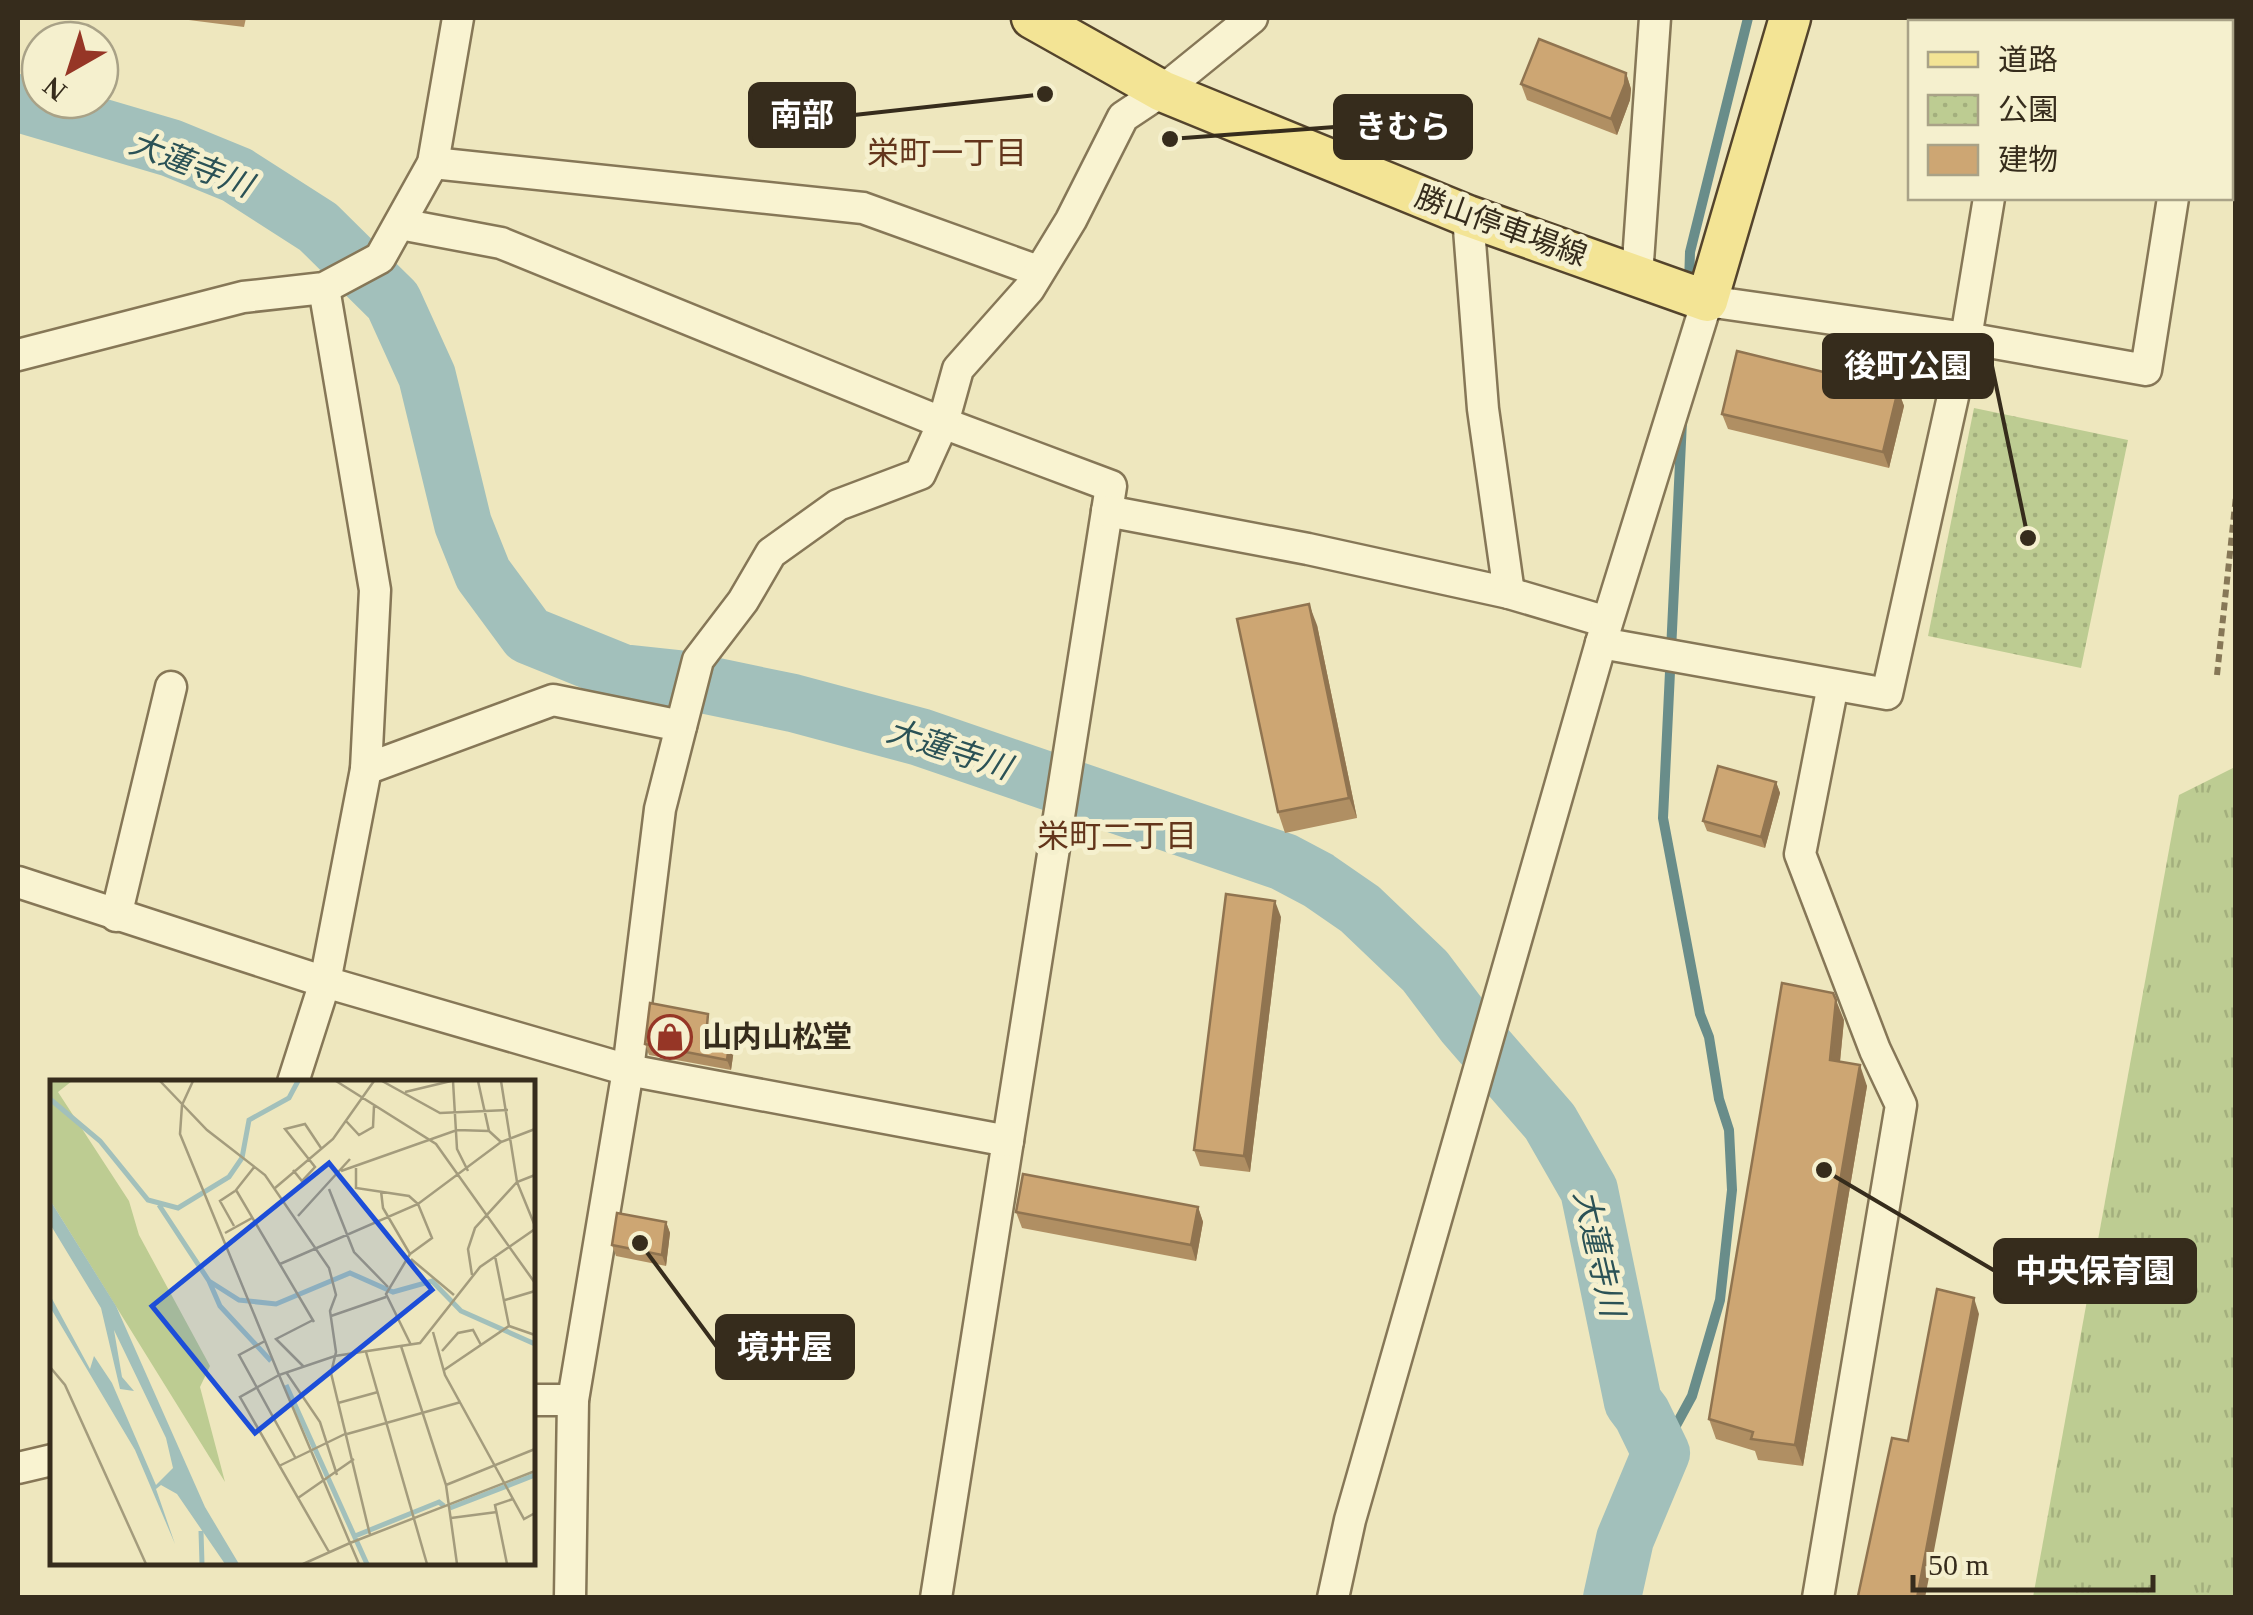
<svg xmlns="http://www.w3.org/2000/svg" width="2253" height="1615" viewBox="0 0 2253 1615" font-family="'Times New Roman','Noto Sans JP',serif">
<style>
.grass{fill:url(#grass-tufts)}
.park{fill:url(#park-dots)}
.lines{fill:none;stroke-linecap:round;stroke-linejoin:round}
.stream{stroke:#698d8a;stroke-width:10}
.river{stroke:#a2c0bb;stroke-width:58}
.minor-casing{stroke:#867757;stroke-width:35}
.major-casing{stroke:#54442c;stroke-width:45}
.path{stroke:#867757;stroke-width:6;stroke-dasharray:8 5;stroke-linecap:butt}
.minor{stroke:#f9f3d1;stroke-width:30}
.major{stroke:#f3e495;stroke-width:40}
.wall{fill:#b08f63}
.shaded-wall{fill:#907450}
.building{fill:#cda673;stroke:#907450;stroke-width:2.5}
.labels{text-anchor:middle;stroke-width:10;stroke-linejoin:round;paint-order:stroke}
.street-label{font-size:30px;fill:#362c1c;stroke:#f5f0ce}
.poi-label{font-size:30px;font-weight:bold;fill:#362c1c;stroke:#f5f0ce;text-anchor:start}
.neighbourhood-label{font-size:32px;fill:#63351b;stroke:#f5f0ce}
.water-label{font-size:32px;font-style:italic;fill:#2b5256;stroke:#f5f0ce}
.inset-river{fill:none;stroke:#a2c0bb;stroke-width:5}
.inset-road{fill:none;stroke:#a49c7d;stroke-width:2.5}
.view{fill:#1d4ed8;fill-opacity:0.15;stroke:#1d4ed8;stroke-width:5}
.inset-edge{fill:none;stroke:#362c1c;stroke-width:5}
.leader{fill:none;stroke:#362c1c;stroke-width:4}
.callout-dot{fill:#362c1c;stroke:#f5f0ce;stroke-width:4}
.callout{fill:#362c1c;stroke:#362c1c;stroke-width:4}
.callout-label{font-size:32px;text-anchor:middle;font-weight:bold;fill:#fff}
</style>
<defs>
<pattern id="grass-tufts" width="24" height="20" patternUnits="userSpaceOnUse" patternTransform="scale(2.5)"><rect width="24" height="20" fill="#bdcc92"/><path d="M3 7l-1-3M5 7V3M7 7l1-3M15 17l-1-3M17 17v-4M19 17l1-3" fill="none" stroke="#a3af7d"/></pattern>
<pattern id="park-dots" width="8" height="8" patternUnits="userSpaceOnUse" patternTransform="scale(2.5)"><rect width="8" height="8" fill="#bdcc92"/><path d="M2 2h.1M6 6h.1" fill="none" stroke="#a3af7d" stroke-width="1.8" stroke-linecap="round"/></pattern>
</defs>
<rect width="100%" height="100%" fill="#eee7be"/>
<path class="grass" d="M 2235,767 L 2235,1597 L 2033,1597 L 2179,795 Z"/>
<path class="park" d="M 1974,408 L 2128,440 L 2081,668 L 1928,636 Z"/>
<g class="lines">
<g class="stream">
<path d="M 1689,284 L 1690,252 L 1748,18"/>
<path d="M 1661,1453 L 1692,1396 L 1720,1300 L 1732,1190 L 1729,1130 L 1719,1099 L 1709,1037 L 1700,1014 L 1663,818 L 1682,421"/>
</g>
<path class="river" d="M 18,103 L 171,148 L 237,175 L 318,227 L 393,301 L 427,376 L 463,524 L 483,574 L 528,635 L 622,673 L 678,679 L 793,703 L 920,737 L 1284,862 L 1318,880 L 1360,909 L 1425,971 L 1465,1024 L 1550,1122 L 1589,1190 L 1633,1402 L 1642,1414 L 1661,1453 L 1625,1539 L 1612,1598"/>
<g class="minor-casing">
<g id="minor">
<path d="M 2019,22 L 2020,18"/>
<path d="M 2201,22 L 2202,18"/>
<path d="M 433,163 L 863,208 L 1038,271"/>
<path d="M 400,224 L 501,243 L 943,423 L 1111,486 L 936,1598"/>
<path d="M 1637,276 L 1655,18"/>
<path d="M 18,355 L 243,297 L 324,288 L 380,258 L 433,163 L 458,18"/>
<path d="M 1107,511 L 1308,549 L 1509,593 L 1483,409 L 1468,216"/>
<path d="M 1509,593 L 1607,622"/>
<path d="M 1601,643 L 1887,694 L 1966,338 L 1989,198"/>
<path d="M 366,769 L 553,700 L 681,726"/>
<path d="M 18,882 L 325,982 L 628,1070 L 1008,1141"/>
<path d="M 116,916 L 171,687"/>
<path d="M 293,1082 L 325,982 L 366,769 L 375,590 L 324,288"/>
<path d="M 532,1400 L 573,1400"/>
<path d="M 18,1468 L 52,1460"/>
<path d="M 570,1598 L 573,1400 L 628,1070 L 660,809 L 698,660 L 743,601 L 771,553 L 838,505 L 920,474 L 943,423 L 958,369 L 1029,289 L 1071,220 L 1123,117 L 1162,91 L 1252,18"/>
<path d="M 1333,1598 L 1350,1520 L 1601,643 L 1707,301 L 1966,338 L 2146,370 L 2173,198"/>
<path d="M 1818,1598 L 1901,1105 L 1875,1050 L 1800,854 L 1833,685"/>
</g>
</g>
<g class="major-casing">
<path id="major" d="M 1032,18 L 1162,91 L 1468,216 L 1707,301 L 1790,18"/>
</g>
<path class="path" d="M 2217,675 L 2236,496"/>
<use href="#minor" class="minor"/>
<use href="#major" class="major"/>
</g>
<g class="wall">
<path d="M 173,18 L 246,18 L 244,27 Z"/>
<path d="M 1626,73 L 1631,89 L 1630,100 L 1617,135 L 1527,100 L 1521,84 Z"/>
<path d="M 1898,390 L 1904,406 L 1889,468 L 1728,429 L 1722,414 Z"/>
<path d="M 1317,625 L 1357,818 L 1285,833 L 1278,812 Z"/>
<path d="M 1776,782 L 1780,793 L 1765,848 L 1707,831 L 1703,821 Z"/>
<path d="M 1281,917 L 1250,1172 L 1200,1166 L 1194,1150 Z"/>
<path d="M 1844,1020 L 1840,1062 L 1867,1086 L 1803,1466 L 1758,1460 L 1755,1451 L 1716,1439 L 1709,1419 Z"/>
<path d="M 712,1025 L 712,1027 L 731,1031 L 735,1042 L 731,1070 L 649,1055 L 645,1044 Z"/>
<path d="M 1198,1207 L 1203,1222 L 1196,1261 L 1022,1228 L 1016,1212 Z"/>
<path d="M 666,1222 L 670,1233 L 666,1266 L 616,1256 L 612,1245 Z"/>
</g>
<g class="shaded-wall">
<path d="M 1626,73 L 1631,89 L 1630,100 L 1617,135 L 1611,119 Z"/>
<path d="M 1898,390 L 1904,406 L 1889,468 L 1883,452 Z"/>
<path d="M 1309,604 L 1317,625 L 1357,818 L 1349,798 Z"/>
<path d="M 1776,782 L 1780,793 L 1765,848 L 1761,837 Z"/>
<path d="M 1275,901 L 1281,917 L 1250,1172 L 1244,1156 Z"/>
<path d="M 1836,1000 L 1844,1020 L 1838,1081 L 1830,1060 Z"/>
<path d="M 731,1031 L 735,1042 L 731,1070 L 727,1060 Z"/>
<path d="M 1860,1065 L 1867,1086 L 1803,1466 L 1795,1445 Z"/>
<path d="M 1198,1207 L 1203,1222 L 1196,1261 L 1191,1245 Z"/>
<path d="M 666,1222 L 670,1233 L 666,1266 L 662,1255 Z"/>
<path d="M 1974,1298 L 1979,1314 L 1925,1598 L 1917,1598 Z"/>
</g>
<g class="building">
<path d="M 1539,39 L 1626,73 L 1625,84 L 1611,119 L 1521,84 Z"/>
<path d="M 1737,351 L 1898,390 L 1883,452 L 1722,414 Z"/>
<path d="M 1309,604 L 1349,798 L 1278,812 L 1237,619 Z"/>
<path d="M 1718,766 L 1776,782 L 1761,837 L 1703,821 Z"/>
<path d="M 1226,894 L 1275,901 L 1244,1156 L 1194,1150 Z"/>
<path d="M 1782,983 L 1833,993 L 1836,1000 L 1830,1060 L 1860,1065 L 1795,1445 L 1751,1439 L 1753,1432 L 1709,1419 Z"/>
<path d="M 650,1003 L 708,1014 L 707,1026 L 731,1031 L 727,1060 L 645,1044 Z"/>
<path d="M 1023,1174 L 1198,1207 L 1191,1245 L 1016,1212 Z"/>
<path d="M 617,1213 L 666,1222 L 662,1255 L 612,1245 Z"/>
<path d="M 1937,1289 L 1974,1298 L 1917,1598 L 1865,1598 L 1858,1596 L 1892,1438 L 1908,1441 Z"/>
</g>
<defs>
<g id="shop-ring" transform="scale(2.25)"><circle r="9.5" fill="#f5f0ce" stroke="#963626" stroke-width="1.5"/><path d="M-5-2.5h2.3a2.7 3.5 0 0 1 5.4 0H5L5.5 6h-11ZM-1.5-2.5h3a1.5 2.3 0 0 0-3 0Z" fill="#963626"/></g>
</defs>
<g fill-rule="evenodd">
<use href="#shop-ring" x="670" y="1037"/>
</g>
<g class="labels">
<g class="street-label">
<text transform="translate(1501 226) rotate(20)" y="10">勝山停車場線</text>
</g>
<g class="poi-label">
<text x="702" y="1047">山内山松堂</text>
</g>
<g class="neighbourhood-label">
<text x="947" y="164">栄町一丁目</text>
<text x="1117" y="847">栄町二丁目</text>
</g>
<g class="water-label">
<text transform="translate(191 164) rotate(21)" y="11">大蓮寺川</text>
<text transform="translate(949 749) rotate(18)" y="11">大蓮寺川</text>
<text transform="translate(1599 1253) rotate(77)" y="11">大蓮寺川</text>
</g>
</g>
<g transform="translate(50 1080)">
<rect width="485" height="485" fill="#eee7be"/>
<path d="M 0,1 L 22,1 L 8,12 L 79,121 L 89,155 L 160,286 L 150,307 L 175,402 L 0,120 Z" fill="#bdcc92"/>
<path d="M 0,120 L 66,226 L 155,427 L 189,484 L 175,484 L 127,414 L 111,405 L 106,409 L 125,464 L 85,370 L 0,227 L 0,215 L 40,289 L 44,276 L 62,303 L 106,405 L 123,388 L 116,358 L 64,250 L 72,297 L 84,311 L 70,309 L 51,228 L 0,144 Z" fill="#a2c0bb"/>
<path class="inset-river" d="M 0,19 L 50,61 L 98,120 L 128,128 L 179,97 L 192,78 L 199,40 L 239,18 L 248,1M 109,125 L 159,201 L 189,220 L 226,224 L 300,193 L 343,212 L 382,201 L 411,231 L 485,264M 159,201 L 170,226 L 221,281M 236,305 L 317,484M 400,428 L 485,395M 151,451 L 152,484M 305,456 L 389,422 L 394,426"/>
<path class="inset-road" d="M 110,1 L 157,50 L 215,95 L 279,188 L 286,215 L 280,231 L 286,272 L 281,293 L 320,455M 143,1 L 132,25 L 130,54 L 229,295 L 190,317 L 279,472M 286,1 L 386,64 L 485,203M 332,1 L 390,33 L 458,30M 403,1 L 407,69 L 418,91M 428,1 L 439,51 L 451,62M 451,1 L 467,102 L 485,146M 355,12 L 401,1M 296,41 L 309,55 L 323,47 L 324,26M 205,86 L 186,110 L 264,242M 306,88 L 306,108 L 359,116 L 368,124 L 382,158 L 360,174M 243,90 L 252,101 L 265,87 L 235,49 L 255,44 L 271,68M 291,91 L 407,50 L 439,51M 225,108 L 283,59 L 324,1M 279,109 L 304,172 L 338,207M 331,111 L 333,128 L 360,174 L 336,214 L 361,265M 248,136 L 300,79M 184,146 L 170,121 L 185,111M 175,153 L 202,138M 445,176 L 459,246M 361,179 L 404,215M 230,184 L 368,124 L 451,62 L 485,49M 422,195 L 418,169 L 425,148 L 467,102 L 485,95M 455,220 L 485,211M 281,236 L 336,217M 383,252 L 395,295 L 474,439 L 485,433M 215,261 L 189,275 L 245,377M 351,266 L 396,405 L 407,484M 392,271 L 408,253 L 423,250 L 431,265M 316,272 L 377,484M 253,286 L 226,259 L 263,240M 0,287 L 15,305 L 96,484M 394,290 L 459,246 L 485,255M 236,292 L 270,342 L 287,395M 288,323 L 328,312M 297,354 L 411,322M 229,386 L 297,353M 396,405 L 485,369M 248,418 L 304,379M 401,438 L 447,432M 253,484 L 300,463 L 229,295 L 285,276 L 370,263 L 430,187 L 485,149M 309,484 L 300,463 L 485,391M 457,484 L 445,425 L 463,419"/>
<path class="view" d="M 279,83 L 382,210 L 205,353 L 102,226 Z"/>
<rect width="485" height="485" class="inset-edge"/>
</g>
<path class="leader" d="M1045 94L854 115M1170 139L1335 127M2028 538L1992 366M1824 1170L1995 1271M640 1243L717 1347"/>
<g class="callout-dot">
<circle cx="1045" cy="94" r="10"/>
<circle cx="1170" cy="139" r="10"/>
<circle cx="2028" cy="538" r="10"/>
<circle cx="1824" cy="1170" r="10"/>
<circle cx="640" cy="1243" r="10"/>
</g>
<g class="callout">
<rect x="750" y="84" width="104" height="62" rx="10"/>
<rect x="1335" y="96" width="136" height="62" rx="10"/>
<rect x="1824" y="335" width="168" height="62" rx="10"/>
<rect x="1995" y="1240" width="200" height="62" rx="10"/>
<rect x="717" y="1316" width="136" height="62" rx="10"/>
</g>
<g class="callout-label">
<text x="802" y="126">南部</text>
<text x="1403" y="138">きむら</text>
<text x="1908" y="377">後町公園</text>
<text x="2095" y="1282">中央保育園</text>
<text x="785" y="1358">境井屋</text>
</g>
<rect width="2253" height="1615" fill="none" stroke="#362c1c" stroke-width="40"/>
<rect x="1908" y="20" width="325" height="180" fill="#f5f0ce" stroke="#a9a287" stroke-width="2.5"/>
<rect x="1928" y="52" width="50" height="15" fill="#f3e495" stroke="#a9a287" stroke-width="2.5"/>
<text x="1998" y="70" font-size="30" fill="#362c1c">道路</text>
<rect x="1928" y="95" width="50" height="30" fill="url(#park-dots)" stroke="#a9a287" stroke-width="2.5"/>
<text x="1998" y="120" font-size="30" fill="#362c1c">公園</text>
<rect x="1928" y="145" width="50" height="30" fill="#cda673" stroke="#a9a287" stroke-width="2.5"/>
<text x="1998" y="170" font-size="30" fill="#362c1c">建物</text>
<g transform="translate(70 70) rotate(219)"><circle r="48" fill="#f5f0ce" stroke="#a9a287" stroke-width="2.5"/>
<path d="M0-8L18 38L0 25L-18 38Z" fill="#963626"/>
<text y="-15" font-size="28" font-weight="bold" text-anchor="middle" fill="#362c1c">N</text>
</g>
<path d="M1913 1575v15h240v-15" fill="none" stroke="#362c1c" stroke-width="5"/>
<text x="1928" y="1575" font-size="30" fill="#362c1c" stroke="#f5f0ce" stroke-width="8" paint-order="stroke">50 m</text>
</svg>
